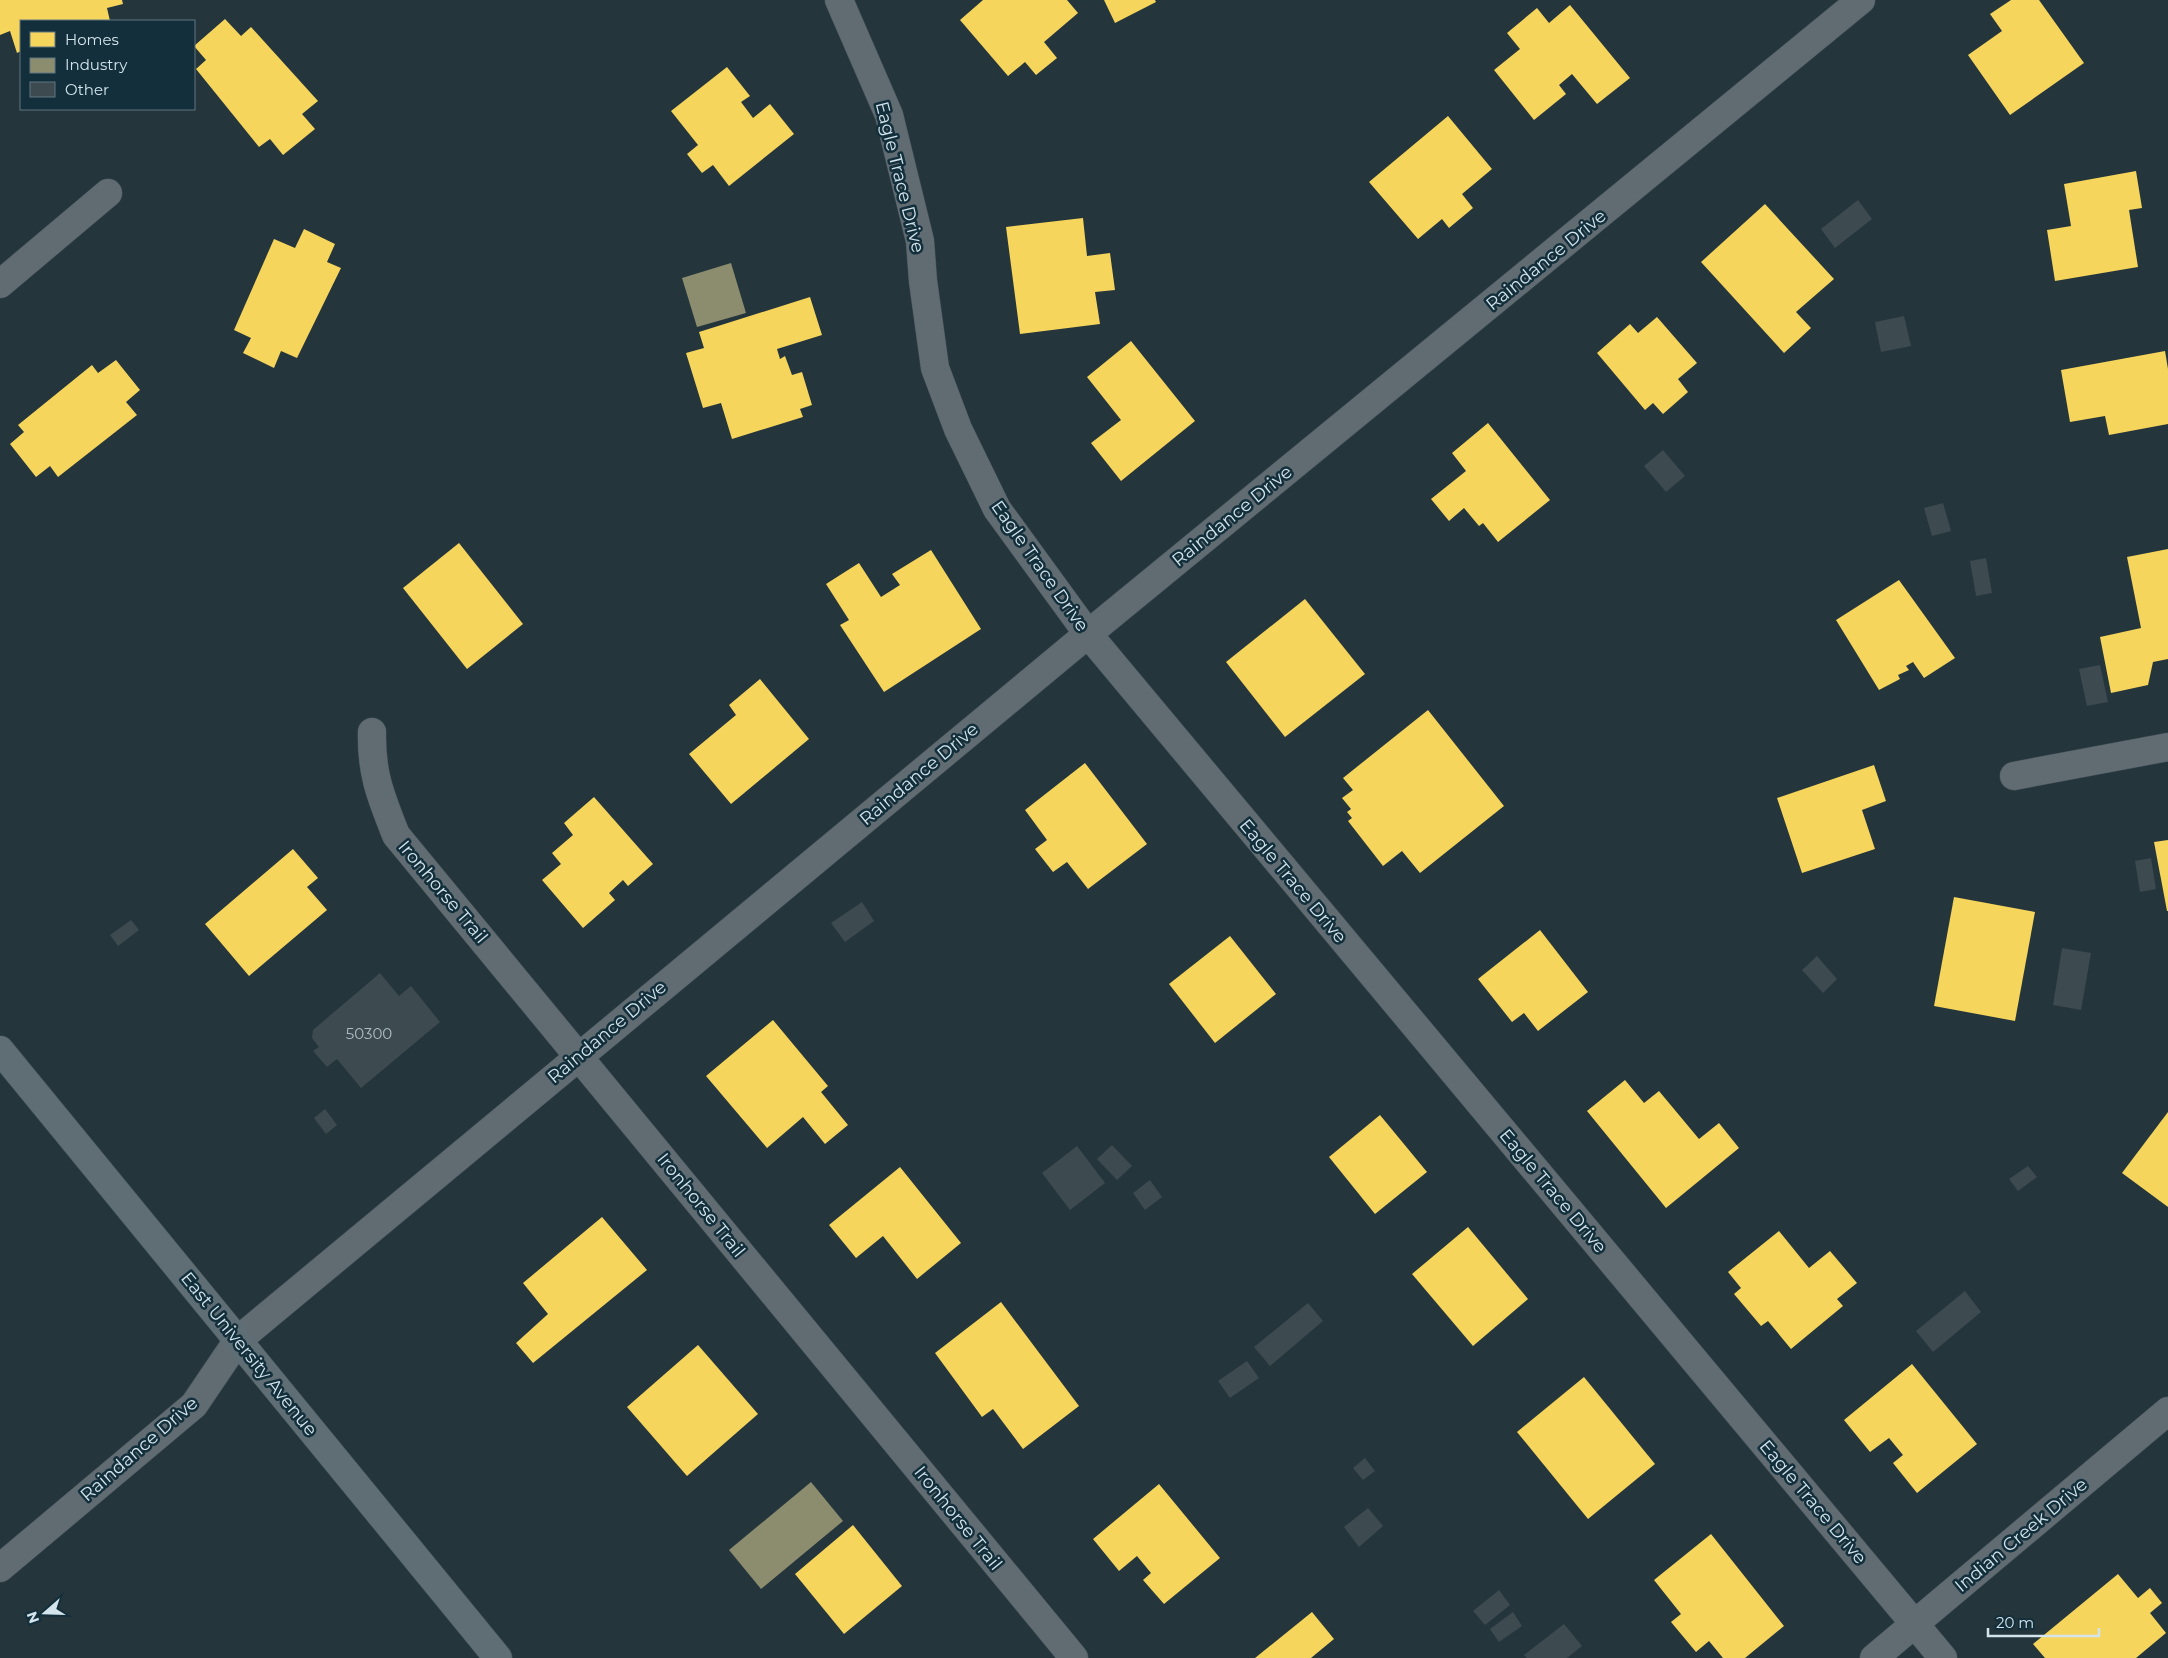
<svg xmlns="http://www.w3.org/2000/svg" width="2168" height="1658" viewBox="0 0 2168 1658" font-family="Montserrat,sans-serif">
<style>
.homes{fill:#f6d55c}
.industry{fill:#8c8c6e}
.building{fill:#3d4a4f}
.lines{fill:none;stroke-linecap:round;stroke-linejoin:round}
.street-casing{stroke:#425056;stroke-width:29}
.primary-casing{stroke:#425056;stroke-width:29}
.street{stroke:#606c72;stroke-width:28}
.primary{stroke:#5f6e74;stroke-width:28}
.labels{text-anchor:middle;stroke-width:5;stroke-linejoin:round;paint-order:stroke}
.number-label{font-size:15px;fill:#aebec5}
.street-label{font-size:18px;fill:#d4e4ec;stroke:#122f3b}
</style>
<rect width="100%" height="100%" fill="#25353c"/>
<g class="homes">
<path d="M 0,0 L 122,0 L 123,4 L 107,8 L 110,21 L 21,21 L 21,51 L 17,53 L 10,31 L 0,35 Z"/>
<path d="M 983,0 L 1067,0 L 1078,13 L 1044,42 L 1057,58 L 1036,75 L 1025,62 L 1008,76 L 960,20 Z"/>
<path d="M 1104,0 L 1155,0 L 1156,2 L 1115,23 Z"/>
<path d="M 2011,0 L 2039,0 L 2084,63 L 2010,115 L 1968,55 L 2002,31 L 1990,14 Z"/>
<path d="M 1570,5 L 1630,78 L 1597,104 L 1572,74 L 1559,85 L 1566,94 L 1534,120 L 1494,70 L 1520,49 L 1507,33 L 1537,8 L 1549,23 Z"/>
<path d="M 225,19 L 241,36 L 251,27 L 318,101 L 302,114 L 315,129 L 283,155 L 270,139 L 259,147 L 196,69 L 206,60 L 194,46 Z"/>
<path d="M 727,67 L 750,96 L 741,102 L 753,118 L 770,104 L 794,134 L 729,186 L 713,165 L 702,173 L 687,154 L 698,145 L 671,111 Z"/>
<path d="M 1448,116 L 1492,169 L 1462,194 L 1473,208 L 1449,228 L 1442,219 L 1418,239 L 1369,182 Z"/>
<path d="M 2136,171 L 2142,208 L 2129,210 L 2138,267 L 2055,281 L 2047,230 L 2071,226 L 2064,184 Z"/>
<path d="M 1765,204 L 1834,279 L 1796,312 L 1811,328 L 1784,353 L 1701,262 Z"/>
<path d="M 1083,218 L 1087,256 L 1110,253 L 1115,290 L 1095,292 L 1100,324 L 1020,334 L 1006,227 Z"/>
<path d="M 304,229 L 335,244 L 327,262 L 341,268 L 297,358 L 281,351 L 274,368 L 243,353 L 251,338 L 234,330 L 274,239 L 295,248 Z"/>
<path d="M 810,297 L 822,335 L 777,349 L 780,359 L 785,356 L 792,375 L 802,372 L 812,405 L 800,409 L 803,417 L 732,439 L 721,403 L 703,408 L 686,353 L 704,348 L 699,332 Z"/>
<path d="M 1657,317 L 1697,363 L 1678,379 L 1688,392 L 1663,414 L 1653,403 L 1645,410 L 1597,353 L 1630,324 L 1638,333 Z"/>
<path d="M 1131,341 L 1195,421 L 1121,481 L 1091,443 L 1121,420 L 1087,377 Z"/>
<path d="M 2165,351 L 2168,369 L 2168,424 L 2109,435 L 2105,416 L 2070,422 L 2061,370 Z"/>
<path d="M 116,360 L 140,390 L 126,402 L 137,415 L 58,477 L 50,466 L 36,477 L 10,444 L 24,432 L 18,425 L 92,365 L 98,373 Z"/>
<path d="M 1488,423 L 1550,500 L 1498,542 L 1483,523 L 1479,526 L 1464,508 L 1449,521 L 1431,499 L 1466,471 L 1452,453 Z"/>
<path d="M 459,543 L 523,624 L 467,669 L 403,588 Z"/>
<path d="M 2168,549 L 2168,659 L 2153,662 L 2148,685 L 2111,693 L 2100,637 L 2141,628 L 2127,557 Z"/>
<path d="M 931,550 L 981,629 L 884,692 L 840,625 L 849,620 L 826,584 L 859,563 L 881,597 L 900,585 L 892,574 Z"/>
<path d="M 1899,580 L 1955,658 L 1924,678 L 1913,662 L 1906,666 L 1909,670 L 1898,675 L 1900,679 L 1879,690 L 1836,620 Z"/>
<path d="M 1305,599 L 1365,674 L 1285,737 L 1226,662 Z"/>
<path d="M 760,679 L 809,739 L 731,804 L 689,754 L 736,715 L 729,705 Z"/>
<path d="M 1428,710 L 1504,806 L 1420,873 L 1402,851 L 1383,866 L 1348,821 L 1352,818 L 1347,812 L 1351,809 L 1342,798 L 1353,790 L 1343,778 Z"/>
<path d="M 1085,763 L 1147,844 L 1088,889 L 1067,862 L 1053,872 L 1035,849 L 1047,840 L 1025,810 Z"/>
<path d="M 1874,765 L 1886,801 L 1862,810 L 1875,849 L 1802,873 L 1777,798 Z"/>
<path d="M 594,797 L 653,864 L 628,886 L 623,880 L 609,893 L 615,900 L 583,928 L 542,880 L 561,864 L 552,853 L 573,835 L 564,823 Z"/>
<path d="M 2168,840 L 2168,911 L 2167,911 L 2154,842 Z"/>
<path d="M 293,849 L 318,878 L 307,887 L 327,910 L 249,976 L 205,924 Z"/>
<path d="M 1954,897 L 2035,912 L 2015,1021 L 1934,1006 Z"/>
<path d="M 1540,930 L 1588,992 L 1538,1031 L 1524,1013 L 1512,1022 L 1478,979 Z"/>
<path d="M 1230,936 L 1276,994 L 1215,1043 L 1169,984 Z"/>
<path d="M 773,1020 L 828,1086 L 821,1092 L 848,1125 L 825,1144 L 803,1117 L 767,1148 L 706,1076 Z"/>
<path d="M 1625,1080 L 1644,1103 L 1659,1091 L 1699,1139 L 1719,1123 L 1739,1148 L 1666,1208 L 1587,1111 Z"/>
<path d="M 2168,1112 L 2168,1207 L 2122,1173 Z"/>
<path d="M 1380,1115 L 1427,1172 L 1375,1214 L 1329,1157 Z"/>
<path d="M 900,1167 L 961,1243 L 917,1279 L 883,1236 L 856,1258 L 829,1225 Z"/>
<path d="M 602,1217 L 647,1270 L 533,1363 L 516,1343 L 548,1314 L 523,1283 Z"/>
<path d="M 1468,1227 L 1528,1299 L 1473,1346 L 1412,1274 Z"/>
<path d="M 1779,1231 L 1809,1268 L 1830,1251 L 1857,1283 L 1837,1299 L 1843,1306 L 1791,1349 L 1768,1321 L 1761,1326 L 1734,1294 L 1741,1288 L 1728,1272 Z"/>
<path d="M 1001,1302 L 1079,1406 L 1023,1449 L 993,1409 L 982,1417 L 935,1353 Z"/>
<path d="M 698,1345 L 758,1414 L 687,1476 L 627,1407 Z"/>
<path d="M 1912,1364 L 1977,1444 L 1917,1493 L 1893,1463 L 1903,1455 L 1889,1438 L 1870,1452 L 1844,1420 Z"/>
<path d="M 1584,1377 L 1655,1464 L 1588,1519 L 1517,1432 Z"/>
<path d="M 1159,1484 L 1220,1558 L 1164,1604 L 1143,1580 L 1151,1573 L 1137,1556 L 1119,1571 L 1093,1539 Z"/>
<path d="M 853,1525 L 902,1586 L 844,1634 L 795,1574 Z"/>
<path d="M 1711,1534 L 1784,1626 L 1745,1658 L 1723,1658 L 1709,1641 L 1696,1652 L 1671,1622 L 1681,1614 L 1654,1580 Z"/>
<path d="M 2118,1574 L 2138,1598 L 2150,1588 L 2162,1603 L 2150,1613 L 2166,1633 L 2136,1658 L 2045,1658 L 2033,1644 Z"/>
<path d="M 1312,1612 L 1334,1639 L 1311,1658 L 1255,1658 Z"/>
</g>
<g class="industry">
<path d="M 731,263 L 746,313 L 697,327 L 682,278 Z"/>
<path d="M 811,1482 L 843,1521 L 761,1589 L 729,1550 Z"/>
</g>
<g class="building">
<path d="M 1858,200 L 1872,219 L 1835,248 L 1821,229 Z"/>
<path d="M 1904,316 L 1911,346 L 1881,352 L 1875,322 Z"/>
<path d="M 1663,450 L 1685,476 L 1666,492 L 1644,466 Z"/>
<path d="M 1943,503 L 1951,531 L 1932,536 L 1924,508 Z"/>
<path d="M 1986,558 L 1992,593 L 1976,596 L 1970,561 Z"/>
<path d="M 2100,665 L 2108,702 L 2087,706 L 2079,669 Z"/>
<path d="M 2151,858 L 2156,889 L 2140,892 L 2135,861 Z"/>
<path d="M 862,902 L 874,921 L 845,942 L 831,923 Z"/>
<path d="M 131,920 L 139,930 L 118,946 L 110,935 Z"/>
<path d="M 2062,948 L 2091,953 L 2081,1010 L 2053,1005 Z"/>
<path d="M 1817,956 L 1837,979 L 1823,993 L 1802,970 Z"/>
<path d="M 380,973 L 399,996 L 411,986 L 440,1022 L 361,1088 L 337,1059 L 327,1067 L 313,1051 L 319,1047 L 312,1038 L 313,1030 Z"/>
<path d="M 325,1109 L 337,1125 L 326,1134 L 314,1118 Z"/>
<path d="M 1112,1145 L 1132,1166 L 1117,1180 L 1097,1159 Z"/>
<path d="M 1077,1146 L 1105,1183 L 1070,1210 L 1042,1173 Z"/>
<path d="M 2028,1166 L 2037,1177 L 2018,1191 L 2009,1179 Z"/>
<path d="M 1150,1180 L 1162,1197 L 1145,1210 L 1133,1193 Z"/>
<path d="M 1965,1291 L 1981,1312 L 1933,1352 L 1916,1331 Z"/>
<path d="M 1308,1303 L 1323,1321 L 1270,1366 L 1254,1347 Z"/>
<path d="M 1247,1361 L 1259,1378 L 1230,1398 L 1218,1381 Z"/>
<path d="M 1365,1458 L 1375,1471 L 1363,1480 L 1353,1468 Z"/>
<path d="M 1368,1508 L 1383,1526 L 1359,1547 L 1344,1527 Z"/>
<path d="M 1499,1590 L 1510,1605 L 1485,1625 L 1473,1611 Z"/>
<path d="M 1513,1612 L 1522,1626 L 1499,1642 L 1490,1629 Z"/>
<path d="M 1564,1624 L 1582,1646 L 1567,1658 L 1527,1658 L 1524,1655 Z"/>
</g>
<g class="lines">
<g class="street-casing">
<g id="street">
<path d="M 839,0 L 889,115 L 920,241 L 923,281 L 935,368 L 958,429 L 997,509 L 1088,634 L 1943,1658"/>
<path d="M 0,284 L 108,193"/>
<path d="M 372,732 C 371,774 381,797 396,835 L 1074,1658"/>
<path d="M 2014,776 L 2168,747"/>
<path d="M 0,1568 L 194,1405 L 238,1340 L 1088,634 L 1861,0"/>
<path d="M 1874,1658 L 2168,1411"/>
</g>
</g>
<g class="primary-casing">
<path id="primary" d="M 0,1050 L 498,1658"/>
</g>
<use href="#street" class="street"/>
<use href="#primary" class="primary"/>
</g>
<g class="labels">
<g class="number-label">
<text x="369" y="1039">50300</text>
</g>
<g class="street-label">
<text transform="translate(900 177) rotate(76)" y="6">Eagle Trace Drive</text>
<text transform="translate(1546 260) rotate(-39)" y="6">Raindance Drive</text>
<text transform="translate(1232 516) rotate(-39)" y="6">Raindance Drive</text>
<text transform="translate(1040 566) rotate(55)" y="6">Eagle Trace Drive</text>
<text transform="translate(919 774) rotate(-40)" y="6">Raindance Drive</text>
<text transform="translate(1293 881) rotate(50)" y="6">Eagle Trace Drive</text>
<text transform="translate(443 892) rotate(50)" y="6">Ironhorse Trail</text>
<text transform="translate(607 1032) rotate(-40)" y="6">Raindance Drive</text>
<text transform="translate(1553 1191) rotate(50)" y="6">Eagle Trace Drive</text>
<text transform="translate(701 1205) rotate(51)" y="6">Ironhorse Trail</text>
<text transform="translate(249 1354) rotate(51)" y="6">East University Avenue</text>
<text transform="translate(139 1449) rotate(-41)" y="6">Raindance Drive</text>
<text transform="translate(1813 1502) rotate(50)" y="6">Eagle Trace Drive</text>
<text transform="translate(958 1518) rotate(51)" y="6">Ironhorse Trail</text>
<text transform="translate(2021 1535) rotate(-40)" y="6">Indian Creek Drive</text>
</g>
</g>
<rect x="20" y="20" width="175" height="90" fill="#122f3b" stroke="#607782"/>
<rect x="30" y="32" width="25" height="15" fill="#f6d55c" stroke="#607782"/>
<text x="65" y="45" font-size="15" fill="#d4e4ec">Homes</text>
<rect x="30" y="58" width="25" height="15" fill="#8c8c6e" stroke="#607782"/>
<text x="65" y="70" font-size="15" fill="#d4e4ec">Industry</text>
<rect x="30" y="82" width="25" height="15" fill="#3d4a4f" stroke="#607782"/>
<text x="65" y="95" font-size="15" fill="#d4e4ec">Other</text>
<g transform="translate(45 1613) rotate(250)" stroke="#122f3b" stroke-width="4" paint-order="stroke">
<path d="M0-4L9 19L0 12L-9 19Z" fill="#d4e4ec"/>
<text y="-8" font-size="14" font-weight="bold" text-anchor="middle" fill="#d4e4ec">N</text>
</g>
<path d="M1988 1628v8h111v-8" fill="none" stroke="#d4e4ec" stroke-width="2.5"/>
<text x="1996" y="1628" font-size="15" fill="#d4e4ec" stroke="#122f3b" stroke-width="4" paint-order="stroke">20 m</text>
</svg>
